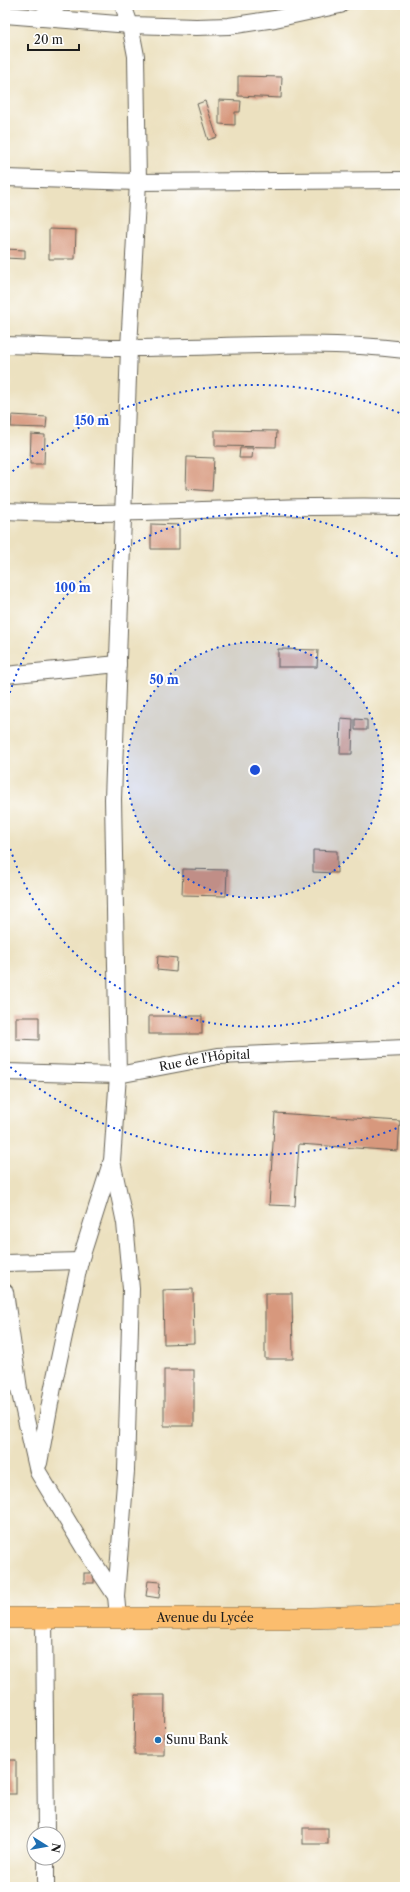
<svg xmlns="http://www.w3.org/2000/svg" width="410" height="1892" viewBox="0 0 410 1892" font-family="'Libre Caslon Text',serif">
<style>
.building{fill:#d7987d}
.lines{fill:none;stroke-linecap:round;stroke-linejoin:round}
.minor-casing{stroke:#656155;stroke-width:18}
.major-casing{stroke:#656155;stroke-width:22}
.minor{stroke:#fff;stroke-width:16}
.major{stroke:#fbbd6e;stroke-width:21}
.ring{fill:none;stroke:#1d4ed8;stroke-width:2;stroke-dasharray:2 4}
.poi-dot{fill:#1f6fb2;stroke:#fff;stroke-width:1.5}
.labels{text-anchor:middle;stroke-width:4;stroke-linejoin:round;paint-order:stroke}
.street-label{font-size:12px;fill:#1c1c1c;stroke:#fff}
.poi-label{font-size:12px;fill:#1c1c1c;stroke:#fff;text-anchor:start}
.centre{fill:#1d4ed8;stroke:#fff;stroke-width:2}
.ring-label{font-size:12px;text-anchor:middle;font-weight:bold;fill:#1d4ed8;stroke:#fff;stroke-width:4;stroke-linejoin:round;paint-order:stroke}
</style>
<rect width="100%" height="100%" fill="#fff"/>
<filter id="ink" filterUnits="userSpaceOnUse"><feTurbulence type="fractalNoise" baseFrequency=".025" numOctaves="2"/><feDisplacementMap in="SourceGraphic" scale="8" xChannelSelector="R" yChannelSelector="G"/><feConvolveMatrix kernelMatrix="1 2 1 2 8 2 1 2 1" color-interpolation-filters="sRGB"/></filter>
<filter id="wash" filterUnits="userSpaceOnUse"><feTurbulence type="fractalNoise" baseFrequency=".012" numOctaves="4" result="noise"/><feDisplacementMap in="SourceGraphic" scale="16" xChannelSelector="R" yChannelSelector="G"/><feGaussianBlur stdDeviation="0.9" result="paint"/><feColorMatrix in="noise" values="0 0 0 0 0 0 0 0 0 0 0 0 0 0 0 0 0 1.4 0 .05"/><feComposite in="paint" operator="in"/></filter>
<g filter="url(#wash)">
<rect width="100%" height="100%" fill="#ece1c0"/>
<g id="blocks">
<g class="building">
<path d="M 238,76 L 282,77 L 281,98 L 238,96 Z"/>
<path d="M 219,100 L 241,101 L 240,112 L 235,112 L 235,125 L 219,124 Z"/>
<path d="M 205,101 L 217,137 L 208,140 L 197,104 Z"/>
<path d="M 49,229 L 76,230 L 75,259 L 49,259 Z"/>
<path d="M 5,249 L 25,250 L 25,259 L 5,258 Z"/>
<path d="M 12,415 L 47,417 L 46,428 L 11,427 Z"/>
<path d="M 215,430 L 277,431 L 276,447 L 215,446 Z"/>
<path d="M 31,434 L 45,435 L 44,464 L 30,464 Z"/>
<path d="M 240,448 L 253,448 L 252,458 L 239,458 Z"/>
<path d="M 187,457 L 214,458 L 212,491 L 186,489 Z"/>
<path d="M 151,524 L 179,525 L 179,549 L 151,549 Z"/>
<path d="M 278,649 L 318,650 L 317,667 L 278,667 Z"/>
<path d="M 341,718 L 353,719 L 352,754 L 340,754 Z"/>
<path d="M 355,719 L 367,720 L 367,730 L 355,730 Z"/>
<path d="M 313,850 L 337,851 L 337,873 L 313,872 Z"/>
<path d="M 183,869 L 227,870 L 226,896 L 182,895 Z"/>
<path d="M 158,956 L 177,958 L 176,972 L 157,970 Z"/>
<rect x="149" y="1016" width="53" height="18"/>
<path d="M 16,1017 L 39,1017 L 39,1040 L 16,1039 Z"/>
<path d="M 275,1113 L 400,1121 L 398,1151 L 299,1144 L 295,1206 L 269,1205 Z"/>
<path d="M 193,1289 L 194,1343 L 164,1344 L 163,1290 Z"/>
<path d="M 265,1293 L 292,1293 L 293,1359 L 265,1359 Z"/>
<rect x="164" y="1370" width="30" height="56"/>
<rect x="403" y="1483" width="2" height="52"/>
<rect x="84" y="1573" width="10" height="10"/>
<path d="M 148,1581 L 161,1582 L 159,1598 L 146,1596 Z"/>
<path d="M 135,1695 L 165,1695 L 164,1755 L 134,1755 Z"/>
<rect x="5" y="1760" width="11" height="34"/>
<rect x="303" y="1828" width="25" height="16"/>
</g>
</g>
</g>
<g filter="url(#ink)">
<use href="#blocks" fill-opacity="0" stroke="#656155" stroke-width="1"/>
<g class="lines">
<g class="minor-casing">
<g id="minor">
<path d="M 5,15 L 130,25 L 196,27 L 229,26 L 275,19 L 340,5"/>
<path d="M 39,18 L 58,5"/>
<path d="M 5,178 L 138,182 L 405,180"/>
<path d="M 5,345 C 46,346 88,348 129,348 C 221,348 314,339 405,350"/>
<path d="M 5,511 C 138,518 272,503 405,507"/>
<path d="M 5,675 L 118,664"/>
<path id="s1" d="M 5,1072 L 118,1075 L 218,1056 L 405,1048"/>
<path d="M 5,1263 L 80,1261"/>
<path d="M 5,1292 L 19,1389 L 38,1472 L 84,1548 L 116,1596"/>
<path d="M 39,1463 L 53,1387 L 80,1261 L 111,1163"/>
<path d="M 44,1617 L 46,1834"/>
<path d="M 118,1617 L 116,1596 L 126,1471 L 131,1289 L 125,1223 L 112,1161 L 118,1075 L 113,799 L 129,348 L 138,182 L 136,56 L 130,25 L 123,5"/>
<path d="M 46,1858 L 46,1887"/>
</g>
</g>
<g class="major-casing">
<g id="major">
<path id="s2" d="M 5,1618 L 311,1618 L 405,1615"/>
</g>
</g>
<use href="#minor" class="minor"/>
<use href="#major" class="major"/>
</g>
</g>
<circle cx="255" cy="770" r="128" fill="#1d4ed8" fill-opacity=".12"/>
<g class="ring">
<circle cx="255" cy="770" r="128"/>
<path d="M404 979A257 257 0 0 1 5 830M5 710A257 257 0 0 1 404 561"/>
<path d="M402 1126A385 385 0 0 1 8 1065M8 475A385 385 0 0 1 402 414"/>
</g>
<circle class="poi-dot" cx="158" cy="1740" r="4"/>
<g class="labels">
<g class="street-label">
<text dy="4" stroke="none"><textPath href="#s1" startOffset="201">Rue de l'Hôpital</textPath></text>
<text dy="4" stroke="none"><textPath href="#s2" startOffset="200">Avenue du Lycée</textPath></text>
</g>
<g class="poi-label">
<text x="166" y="1744">Sunu Bank</text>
</g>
</g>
<circle cx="255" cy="770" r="6" class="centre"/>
<g class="ring-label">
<text x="92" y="425">150 m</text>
<text x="73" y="592">100 m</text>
<text x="164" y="684">50 m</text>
</g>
<rect width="410" height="1892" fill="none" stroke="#fff" stroke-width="20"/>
<g transform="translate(46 1846) rotate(101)"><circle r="19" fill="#ffffff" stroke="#a4a4a4"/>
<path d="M0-3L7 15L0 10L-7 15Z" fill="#1f6fb2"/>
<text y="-6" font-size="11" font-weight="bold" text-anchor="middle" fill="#1c1c1c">N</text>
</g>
<path d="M28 44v6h51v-6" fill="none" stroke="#1c1c1c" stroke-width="2"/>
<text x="34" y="44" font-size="12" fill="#1c1c1c" stroke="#ffffff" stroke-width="3" paint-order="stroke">20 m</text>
</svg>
